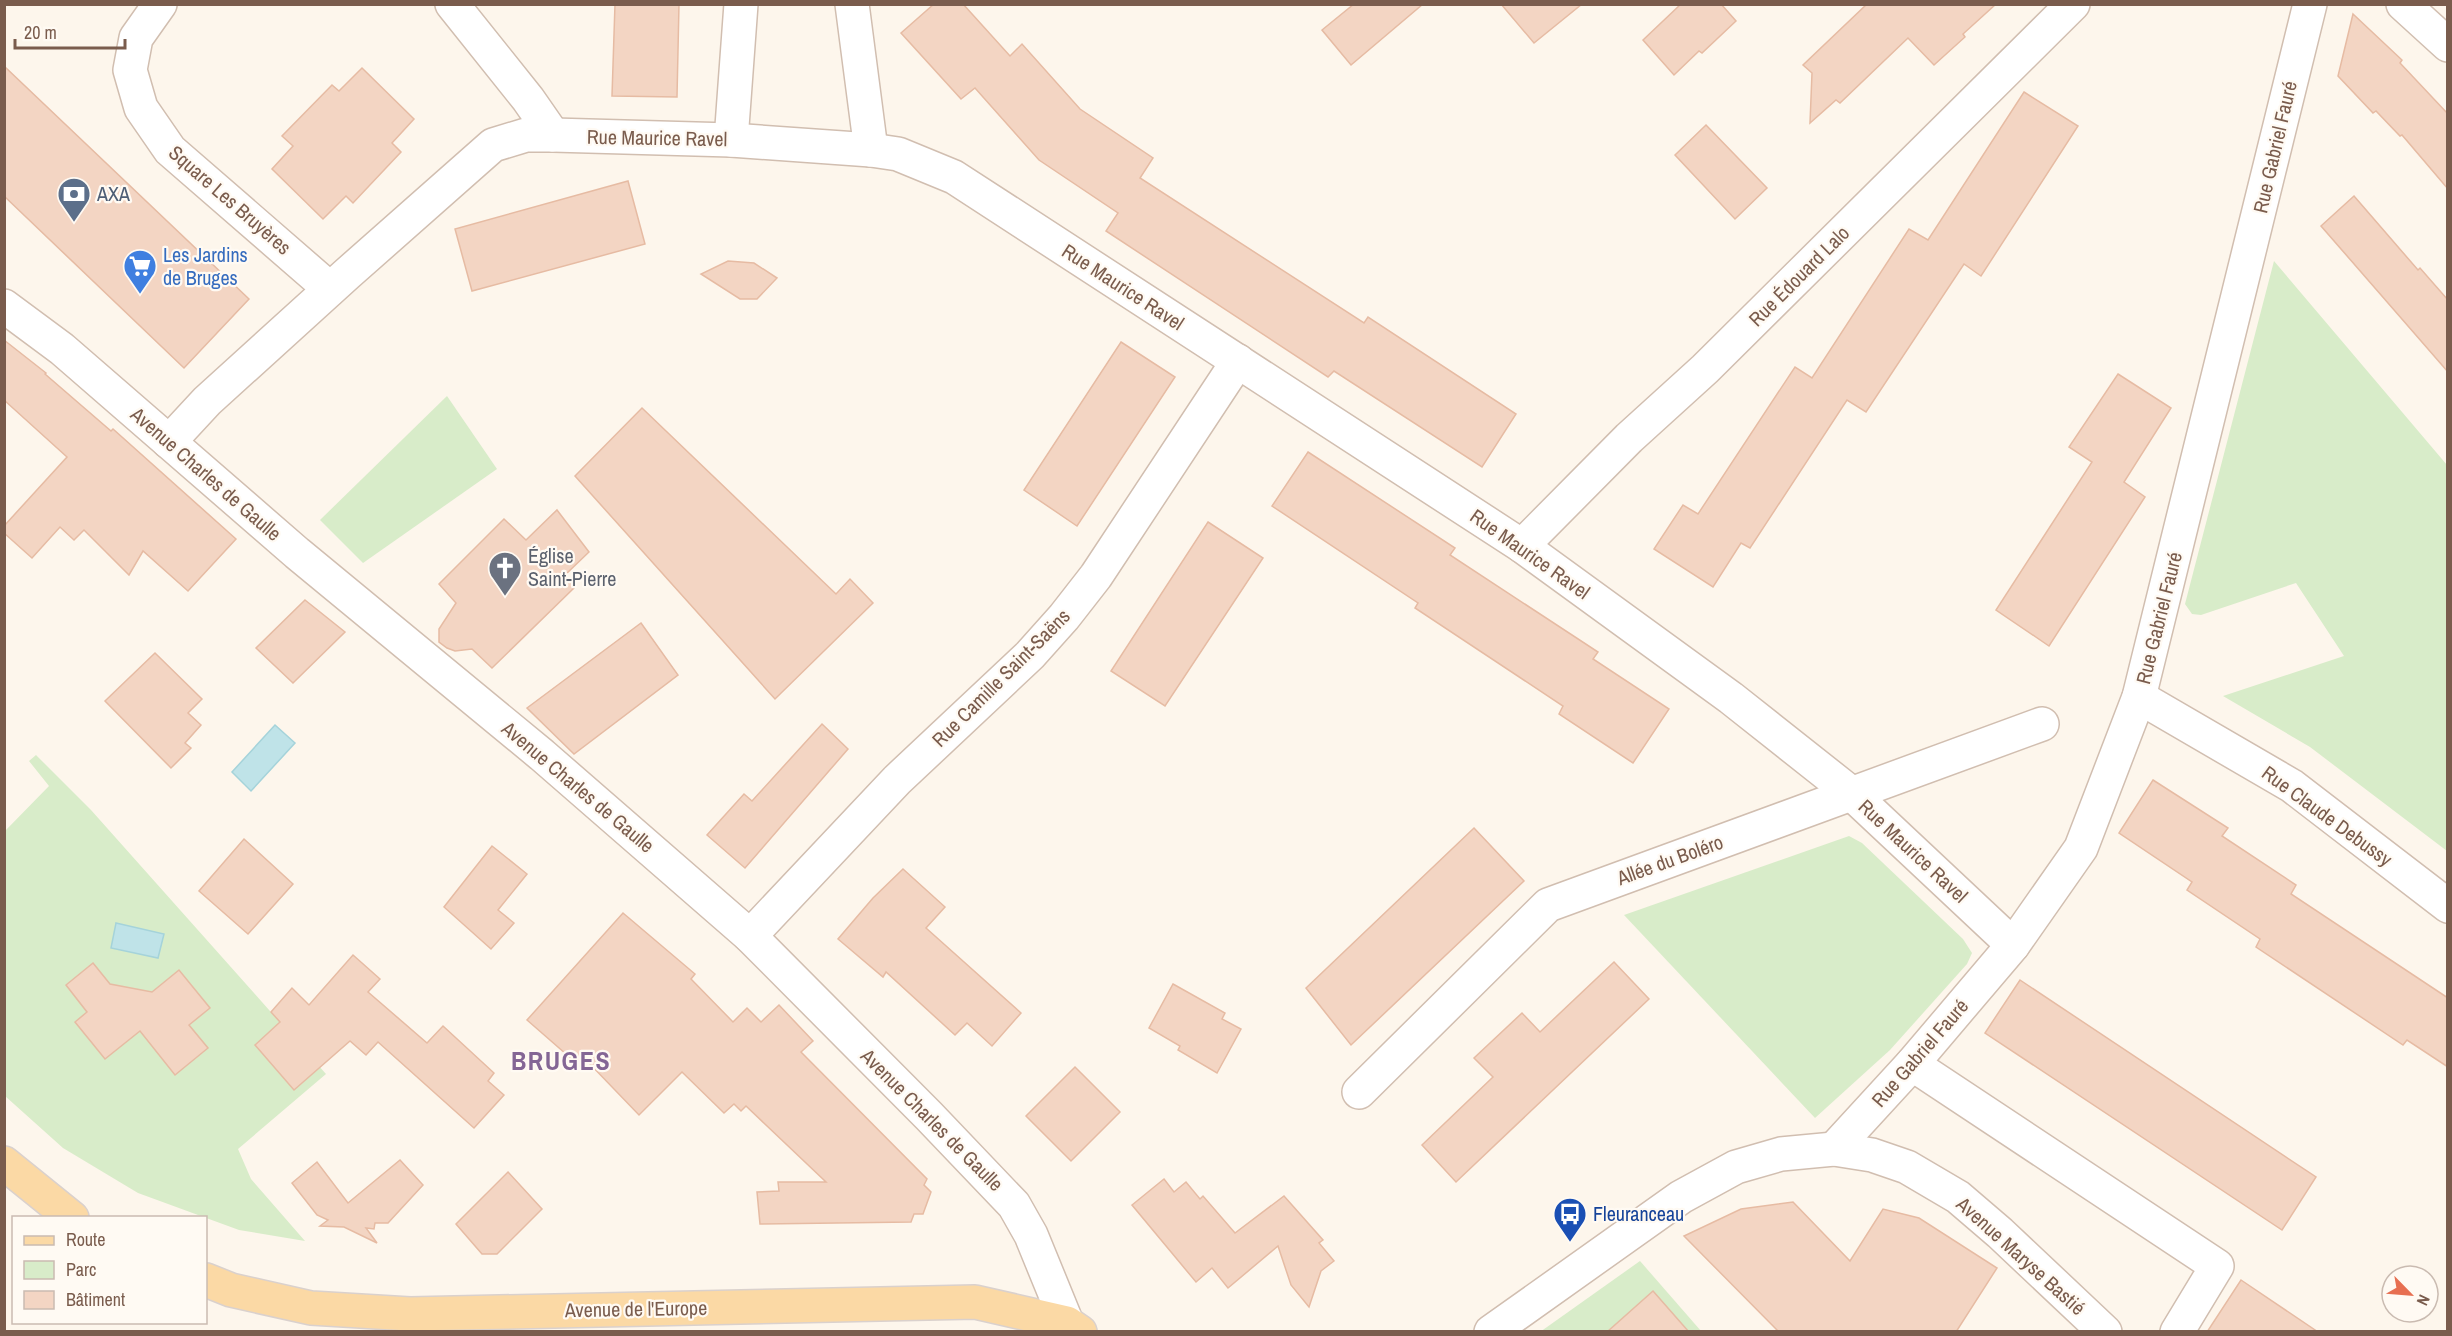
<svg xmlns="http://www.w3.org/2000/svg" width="2452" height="1336" viewBox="0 0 2452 1336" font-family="'Archivo Narrow',sans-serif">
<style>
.green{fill:#d8ecc9}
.water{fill:#bfe3e8;stroke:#a5d3da;stroke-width:1.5}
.building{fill:#f3d5c3;stroke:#e6bba3;stroke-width:1.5}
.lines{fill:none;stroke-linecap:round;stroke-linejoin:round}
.minor-casing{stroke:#d1beb0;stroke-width:36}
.major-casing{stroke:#dad1cd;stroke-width:36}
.minor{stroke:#fff;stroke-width:33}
.major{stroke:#fbd9a5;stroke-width:33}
.labels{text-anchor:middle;stroke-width:4.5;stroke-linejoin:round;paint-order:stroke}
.street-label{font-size:20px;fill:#7a5c4d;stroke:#fffaf3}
.service-label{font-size:20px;fill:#4e5e75;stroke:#fffaf3;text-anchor:start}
.shop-label{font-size:20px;fill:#366cbe;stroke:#fffaf3;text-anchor:start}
.worship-label{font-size:20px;fill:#5b616d;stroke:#fffaf3;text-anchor:start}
.transit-label{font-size:20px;fill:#164399;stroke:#fffaf3;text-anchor:start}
.district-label{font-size:26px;font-weight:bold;letter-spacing:1.5px;fill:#846695;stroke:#fffaf3}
</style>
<rect width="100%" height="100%" fill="#fdf6ec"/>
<g class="green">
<path d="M 2274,261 L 2447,465 L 2447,851 L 2310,747 L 2223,696 L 2344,656 L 2296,583 L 2201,615 L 2192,614 L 2185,604 Z"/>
<path d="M 447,396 L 497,469 L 363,563 L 320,520 Z"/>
<path d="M 36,755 L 91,810 L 326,1074 L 238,1149 L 251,1179 L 305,1241 L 239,1230 L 138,1193 L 63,1148 L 5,1096 L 5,831 L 49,786 L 29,761 Z"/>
<path d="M 1849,836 L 1862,843 L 1963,939 L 1972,953 L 1967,964 L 1890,1050 L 1815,1118 L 1624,915 Z"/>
<path d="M 1640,1261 L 1701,1331 L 1540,1332 Z"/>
</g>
<g class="water">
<path d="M 275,725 L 295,743 L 251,791 L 232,772 Z"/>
<path d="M 116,923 L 164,934 L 158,958 L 111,948 Z"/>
</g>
<g class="building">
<path d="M 615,4 L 679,4 L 677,97 L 612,96 Z"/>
<path d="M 934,4 L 963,4 L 1010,56 L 1022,44 L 1080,109 L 1153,158 L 1140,178 L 1364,323 L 1368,317 L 1516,414 L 1482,467 L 1334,371 L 1328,377 L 1106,231 L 1118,213 L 1039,160 L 975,88 L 961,99 L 901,33 Z"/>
<path d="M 1354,4 L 1423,4 L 1351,65 L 1322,30 Z"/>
<path d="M 1501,4 L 1582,4 L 1534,43 Z"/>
<path d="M 1681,4 L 1721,4 L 1736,21 L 1702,53 L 1699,51 L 1674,75 L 1643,40 Z"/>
<path d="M 1867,4 L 1996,4 L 1963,34 L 1965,37 L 1934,65 L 1908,38 L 1840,103 L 1836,100 L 1810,123 L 1812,73 L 1803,65 Z"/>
<path d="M 2353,14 L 2402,60 L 2400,63 L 2448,114 L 2448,189 L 2402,135 L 2400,136 L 2376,111 L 2373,113 L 2338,76 Z"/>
<path d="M 4,66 L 249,299 L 184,368 L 4,196 Z"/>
<path d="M 362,68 L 414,119 L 392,143 L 401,152 L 353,203 L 346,196 L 323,219 L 272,169 L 293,146 L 282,136 L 332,85 L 339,91 Z"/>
<path d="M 2024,92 L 2078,126 L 1981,276 L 1964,264 L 1866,412 L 1847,400 L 1750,548 L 1741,543 L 1713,587 L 1654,549 L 1683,505 L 1698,514 L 1795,367 L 1812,378 L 1909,229 L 1928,240 Z"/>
<path d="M 1706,125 L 1767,188 L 1735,219 L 1675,155 Z"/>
<path d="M 628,181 L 645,244 L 472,291 L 455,229 Z"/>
<path d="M 2354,196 L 2418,270 L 2420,268 L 2448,300 L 2448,372 L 2321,226 Z"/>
<path d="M 728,261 L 754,263 L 777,278 L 757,299 L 740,299 L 701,274 Z"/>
<path d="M 4,340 L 46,373 L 45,374 L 111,431 L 113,429 L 236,539 L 188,591 L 143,551 L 129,575 L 84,530 L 74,540 L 60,527 L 32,558 L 4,533 L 4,526 L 67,457 L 4,400 Z"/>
<path d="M 1121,342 L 1175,377 L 1077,526 L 1024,490 Z"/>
<path d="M 2118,374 L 2171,408 L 2124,482 L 2145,497 L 2049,646 L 1996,610 L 2092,462 L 2069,447 Z"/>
<path d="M 642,408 L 836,594 L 850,579 L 873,603 L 775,699 L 575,476 Z"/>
<path d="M 1308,452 L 1455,548 L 1450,555 L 1598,652 L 1593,659 L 1669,709 L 1633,763 L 1559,714 L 1563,706 L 1415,608 L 1418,603 L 1272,506 Z"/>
<path d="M 557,510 L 589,552 L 564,576 L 575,587 L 492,668 L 472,649 L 455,651 L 447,648 L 439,642 L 439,629 L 456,603 L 439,584 L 504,519 L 526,540 Z"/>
<path d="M 1208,522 L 1263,558 L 1165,706 L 1111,671 Z"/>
<path d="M 305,600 L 345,632 L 293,683 L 256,648 Z"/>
<path d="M 641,623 L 678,675 L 574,754 L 527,708 Z"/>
<path d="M 155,653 L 202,699 L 188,713 L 201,725 L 185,743 L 191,748 L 171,768 L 105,701 Z"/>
<path d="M 822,724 L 848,749 L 745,868 L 707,835 L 744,794 L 752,801 Z"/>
<path d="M 2153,780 L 2228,828 L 2222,836 L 2296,885 L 2291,894 L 2448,998 L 2448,1067 L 2407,1040 L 2403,1045 L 2256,947 L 2260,939 L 2187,890 L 2192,882 L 2119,833 Z"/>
<path d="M 1474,828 L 1524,881 L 1351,1045 L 1306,988 Z"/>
<path d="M 244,839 L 293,884 L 248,934 L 199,891 Z"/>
<path d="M 492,846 L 527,874 L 498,910 L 514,923 L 491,949 L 444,907 Z"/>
<path d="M 903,869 L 945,907 L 926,928 L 1021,1013 L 992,1046 L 967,1023 L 955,1035 L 886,972 L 883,977 L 838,939 L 873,898 Z"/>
<path d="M 623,913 L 695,974 L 691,979 L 733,1022 L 747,1008 L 761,1022 L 779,1005 L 813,1041 L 801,1052 L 927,1179 L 924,1185 L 931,1192 L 923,1214 L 914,1214 L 911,1222 L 760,1224 L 757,1192 L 779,1191 L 778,1182 L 826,1182 L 746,1106 L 741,1111 L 734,1104 L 724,1113 L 682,1072 L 639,1115 L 588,1062 L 582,1068 L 527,1020 Z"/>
<path d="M 353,955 L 380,979 L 368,992 L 427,1043 L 443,1026 L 494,1073 L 488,1081 L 504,1095 L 474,1128 L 378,1042 L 366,1055 L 350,1041 L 294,1090 L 255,1045 L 280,1022 L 271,1012 L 292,988 L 309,1005 Z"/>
<path d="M 1614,962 L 1649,999 L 1456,1182 L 1422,1145 L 1493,1077 L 1474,1058 L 1522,1013 L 1540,1032 Z"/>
<path d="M 93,963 L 110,984 L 152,992 L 179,970 L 210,1008 L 189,1025 L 208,1048 L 175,1075 L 140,1031 L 105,1059 L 75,1022 L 87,1012 L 66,985 Z"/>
<path d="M 2020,980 L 2316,1177 L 2282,1230 L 1985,1033 Z"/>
<path d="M 1173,984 L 1225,1013 L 1222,1019 L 1241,1029 L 1217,1073 L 1178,1050 L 1180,1046 L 1149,1028 Z"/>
<path d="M 1075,1067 L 1120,1112 L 1071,1161 L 1026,1116 Z"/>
<path d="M 400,1160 L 423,1185 L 388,1223 L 375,1223 L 374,1229 L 366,1228 L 377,1243 L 344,1227 L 320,1226 L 328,1220 L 317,1215 L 292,1183 L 317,1162 L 348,1203 Z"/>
<path d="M 508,1172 L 542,1209 L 497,1254 L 482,1254 L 456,1224 Z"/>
<path d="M 1164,1179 L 1174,1192 L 1186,1182 L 1200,1199 L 1203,1196 L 1235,1233 L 1284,1196 L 1323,1240 L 1319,1243 L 1334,1261 L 1321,1271 L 1309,1307 L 1291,1285 L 1278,1246 L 1228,1288 L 1212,1268 L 1196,1282 L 1132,1205 Z"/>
<path d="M 1793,1202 L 1850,1261 L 1883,1209 L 1919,1218 L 1997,1268 L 1956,1332 L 1779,1332 L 1684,1236 L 1741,1209 Z"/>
<path d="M 2241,1280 L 2318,1332 L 2207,1332 Z"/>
<path d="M 1653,1291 L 1689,1332 L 1607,1332 Z"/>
</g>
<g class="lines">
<g class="minor-casing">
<g id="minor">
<path d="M 160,4 L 136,38 L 130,70 L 141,108 L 170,150 L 330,289"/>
<path d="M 452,4 L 528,99 L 553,135"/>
<path d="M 852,4 L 871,150"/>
<path d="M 2403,4 L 2448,45"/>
<path d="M 731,140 L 741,4"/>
<path d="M 4,306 L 62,349 L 297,553 L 542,755 L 750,936 L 929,1116 L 1014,1205 L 1031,1235 L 1067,1323"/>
<path d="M 169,442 L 207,401 L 347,274 L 493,145 L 526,135 L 553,135 L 731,140 L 871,150 L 898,154 L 954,177 L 1522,546 L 1731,698 L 1851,793 L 2013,945"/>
<path d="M 1522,546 L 1629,438 L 1705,369 L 2073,4"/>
<path d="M 2139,697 L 2292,786 L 2448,906"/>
<path d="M 750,936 L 897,780 L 1030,655 L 1064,617 L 1096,576 L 1238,361"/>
<path d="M 1912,1064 L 2217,1266 L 2177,1332"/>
<path d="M 1359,1092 L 1548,905 L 2042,724"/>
<path d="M 1834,1149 L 1912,1064 L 2013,945 L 2081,848 L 2139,697 L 2310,4"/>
<path d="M 1491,1332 L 1681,1197 L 1736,1167 L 1781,1154 L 1834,1149 L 1872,1155 L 1907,1167 L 1958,1197 L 2000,1233 L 2105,1332"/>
</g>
</g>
<g class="major-casing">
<g id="major">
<path d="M 4,1163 L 72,1218"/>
<path d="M 206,1280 L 231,1290 L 311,1308 L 410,1314 L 975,1302 L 1067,1323 L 1080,1332"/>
</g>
</g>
<use href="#minor" class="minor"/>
<use href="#major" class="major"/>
</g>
<defs>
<g id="bank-pin" transform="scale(1.725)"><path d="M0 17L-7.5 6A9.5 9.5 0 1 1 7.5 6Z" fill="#5c6f8a" stroke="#fffaf3"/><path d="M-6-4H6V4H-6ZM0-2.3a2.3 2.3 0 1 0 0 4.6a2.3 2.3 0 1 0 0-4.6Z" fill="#fff"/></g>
<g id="supermarket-pin" transform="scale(1.725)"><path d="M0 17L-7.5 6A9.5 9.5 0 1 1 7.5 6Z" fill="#3f7fe0" stroke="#fffaf3"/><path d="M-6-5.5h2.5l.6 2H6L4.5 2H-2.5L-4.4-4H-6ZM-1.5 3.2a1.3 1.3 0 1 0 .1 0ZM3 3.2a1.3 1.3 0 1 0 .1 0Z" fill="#fff"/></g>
<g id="church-pin" transform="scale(1.725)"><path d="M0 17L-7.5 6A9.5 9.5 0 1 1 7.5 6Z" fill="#6b7280" stroke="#fffaf3"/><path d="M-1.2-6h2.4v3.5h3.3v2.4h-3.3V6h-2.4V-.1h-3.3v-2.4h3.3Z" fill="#fff"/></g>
<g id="bus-pin" transform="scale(1.725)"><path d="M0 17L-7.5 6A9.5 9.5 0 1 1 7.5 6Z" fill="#1a4fb4" stroke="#fffaf3"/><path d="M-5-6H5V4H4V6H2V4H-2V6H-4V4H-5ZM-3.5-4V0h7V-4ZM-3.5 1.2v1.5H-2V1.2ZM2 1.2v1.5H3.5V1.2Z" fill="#fff"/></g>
</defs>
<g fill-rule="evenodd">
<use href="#bank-pin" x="74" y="194"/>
<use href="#supermarket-pin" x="140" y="266"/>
<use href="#church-pin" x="505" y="568"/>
<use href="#bus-pin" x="1570" y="1214"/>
</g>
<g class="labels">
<g class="street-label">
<text transform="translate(657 138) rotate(1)" y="7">Rue Maurice Ravel</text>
<text transform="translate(2275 147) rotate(-77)" y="7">Rue Gabriel Fauré</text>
<text transform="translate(230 200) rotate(41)" y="7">Square Les Bruyères</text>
<text transform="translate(1799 276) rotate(-45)" y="7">Rue Édouard Lalo</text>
<text transform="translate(1123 287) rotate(33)" y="7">Rue Maurice Ravel</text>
<text transform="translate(206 474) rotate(41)" y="7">Avenue Charles de Gaulle</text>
<text transform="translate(1530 554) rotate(35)" y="7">Rue Maurice Ravel</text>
<text transform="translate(2159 618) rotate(-76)" y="7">Rue Gabriel Fauré</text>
<text transform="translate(1001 678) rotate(-45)" y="7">Rue Camille Saint-Saëns</text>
<text transform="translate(578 787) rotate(40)" y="7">Avenue Charles de Gaulle</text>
<text transform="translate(2327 816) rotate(36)" y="7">Rue Claude Debussy</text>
<text transform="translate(1913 851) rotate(43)" y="7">Rue Maurice Ravel</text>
<text transform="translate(1670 860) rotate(-20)" y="7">Allée du Boléro</text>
<text transform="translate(1920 1053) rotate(-49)" y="7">Rue Gabriel Fauré</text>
<text transform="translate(932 1120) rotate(45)" y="7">Avenue Charles de Gaulle</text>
<text transform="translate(2021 1256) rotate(42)" y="7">Avenue Maryse Bastié</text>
<text transform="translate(636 1309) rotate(-1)" y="7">Avenue de l'Europe</text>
</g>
<g class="service-label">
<text x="97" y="201">AXA</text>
</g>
<g class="shop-label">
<text x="163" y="262">Les Jardins<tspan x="163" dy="23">de Bruges</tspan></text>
</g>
<g class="worship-label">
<text x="528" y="563">Église<tspan x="528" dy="23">Saint-Pierre</tspan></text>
</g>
<g class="transit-label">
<text x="1593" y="1221">Fleuranceau</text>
</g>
<g class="district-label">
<text x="561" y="1070">BRUGES</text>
</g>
</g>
<rect width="2452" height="1336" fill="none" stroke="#7a5c4d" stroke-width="12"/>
<rect x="12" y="1216" width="195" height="108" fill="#fffaf3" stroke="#cabbb1" stroke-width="1.5"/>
<rect x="24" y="1236" width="30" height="9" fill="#fbd9a5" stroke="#cabbb1" stroke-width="1.5"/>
<text x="66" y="1246" font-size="18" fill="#7a5c4d">Route</text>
<rect x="24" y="1261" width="30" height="18" fill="#d8ecc9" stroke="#cabbb1" stroke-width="1.5"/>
<text x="66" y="1276" font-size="18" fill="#7a5c4d">Parc</text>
<rect x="24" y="1291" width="30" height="18" fill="#f3d5c3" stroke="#cabbb1" stroke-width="1.5"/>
<text x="66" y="1306" font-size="18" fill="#7a5c4d">Bâtiment</text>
<g transform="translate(2410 1294) rotate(115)"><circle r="28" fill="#fffaf3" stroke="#cabbb1" stroke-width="1.5"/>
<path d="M0-4.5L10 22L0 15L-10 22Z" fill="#e76f51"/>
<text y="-9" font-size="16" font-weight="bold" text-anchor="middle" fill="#7a5c4d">N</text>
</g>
<path d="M15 39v9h110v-9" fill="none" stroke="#7a5c4d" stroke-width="3"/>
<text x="24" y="39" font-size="18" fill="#7a5c4d" stroke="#fffaf3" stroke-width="4.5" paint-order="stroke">20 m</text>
</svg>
